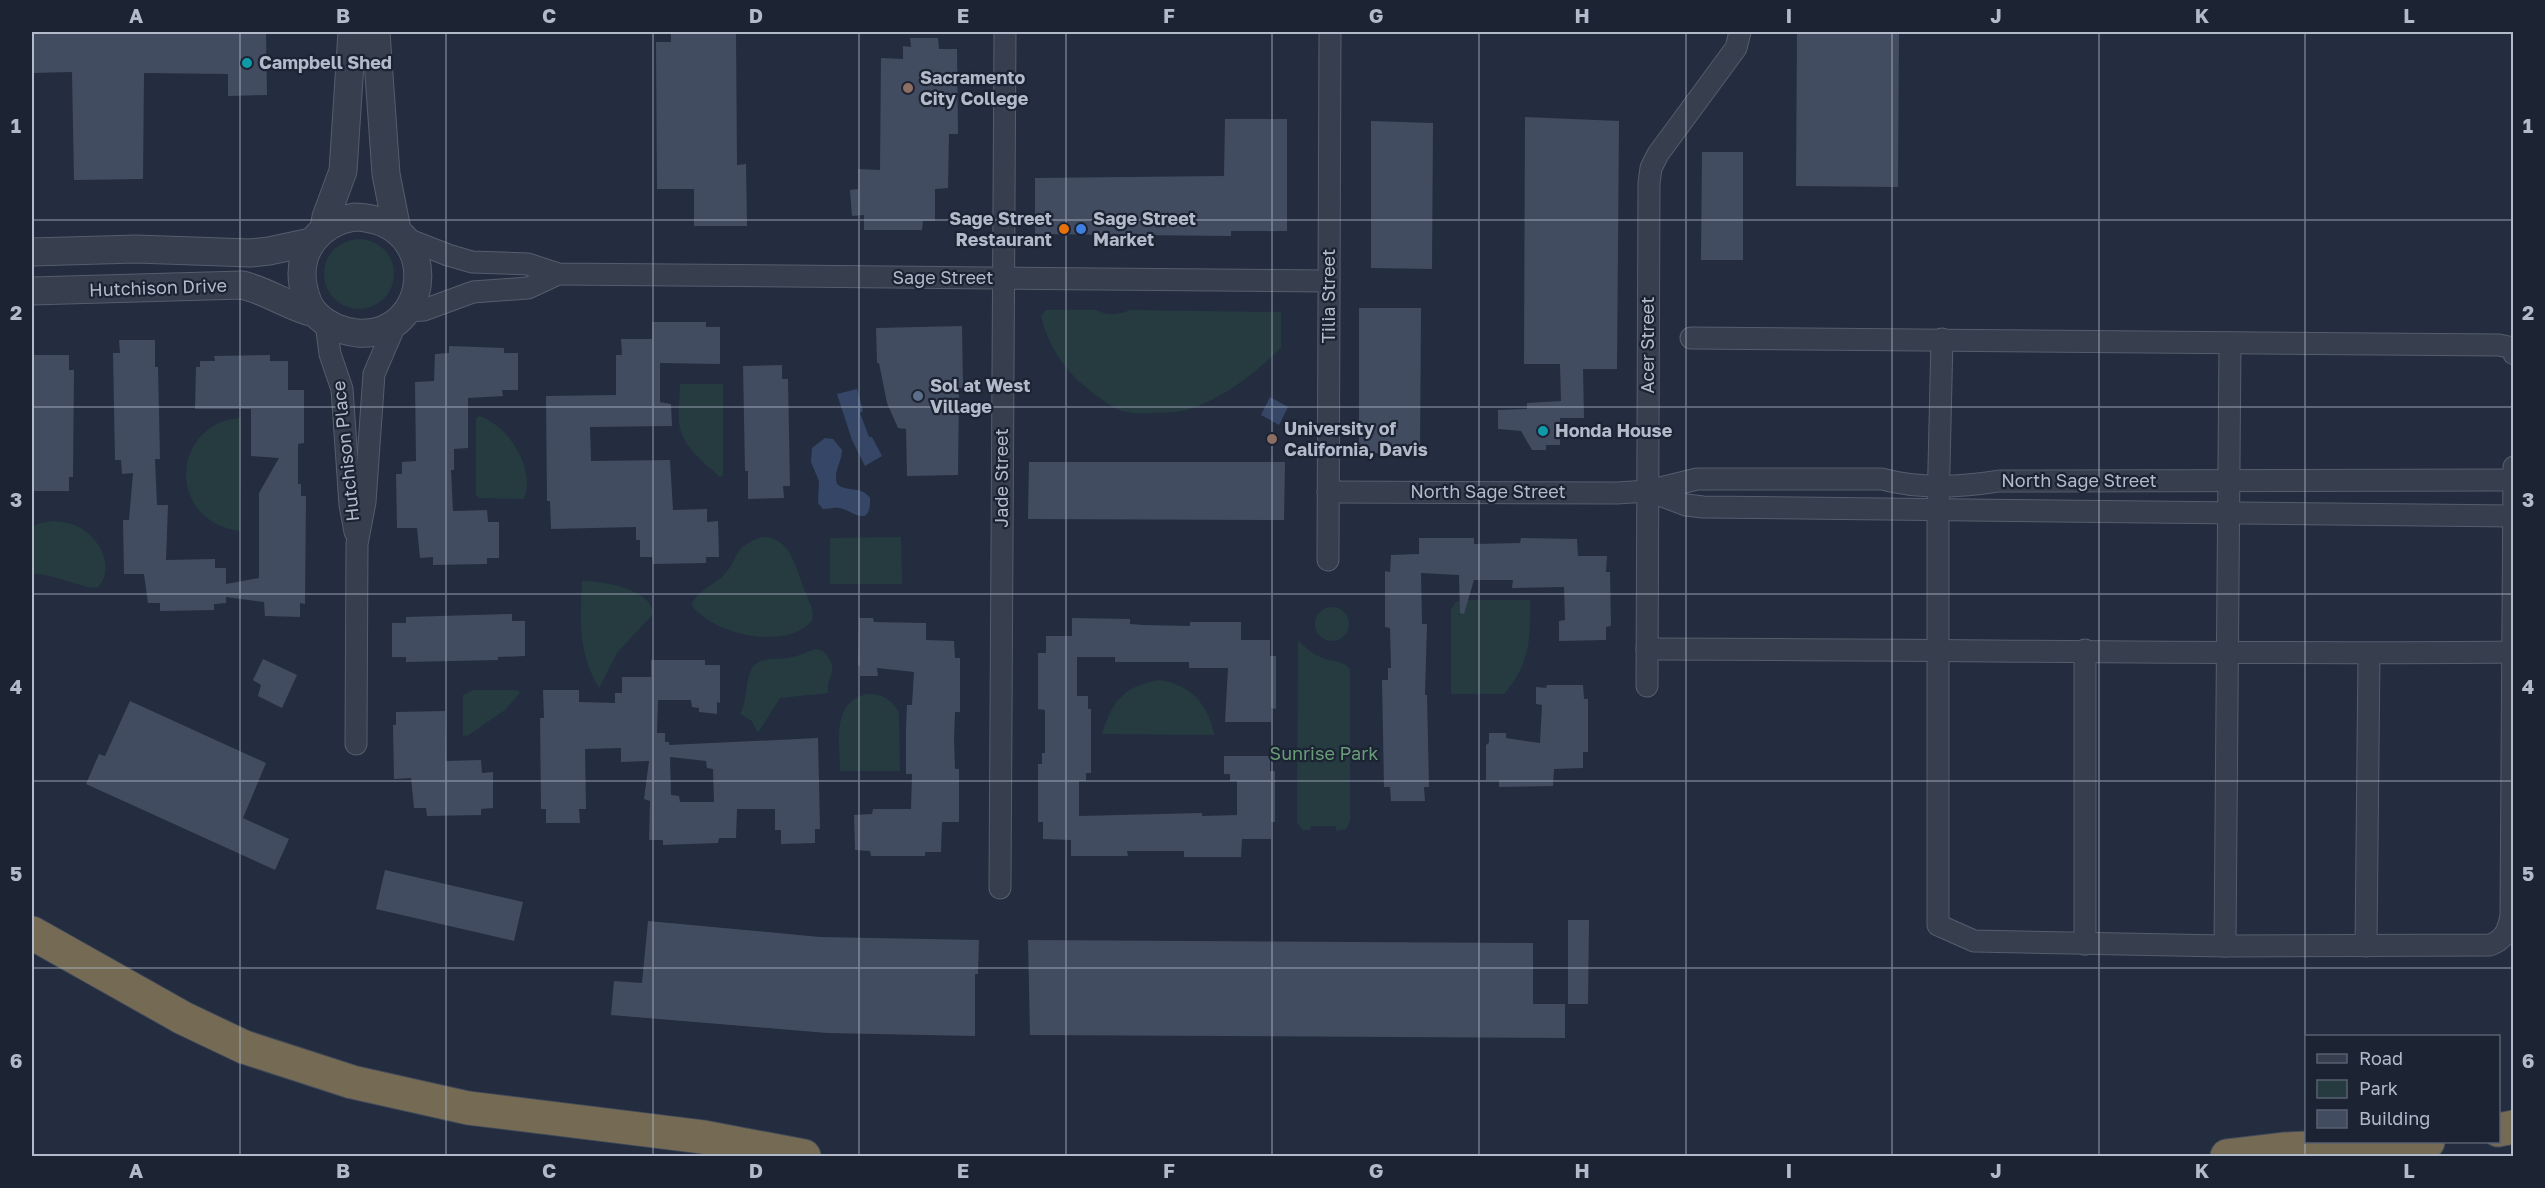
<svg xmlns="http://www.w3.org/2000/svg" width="2545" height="1188" viewBox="0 0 2545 1188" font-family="'Golos Text',sans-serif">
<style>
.green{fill:#253b40}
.water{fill:#364666}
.building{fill:#424c61;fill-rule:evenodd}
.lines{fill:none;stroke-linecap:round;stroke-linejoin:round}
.minor-casing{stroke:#555d6d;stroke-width:23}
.tertiary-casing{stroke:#555d6d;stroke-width:29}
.motorway-casing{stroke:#424a5a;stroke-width:35}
.minor{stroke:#373f4f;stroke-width:21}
.tertiary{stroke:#373f4f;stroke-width:27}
.motorway{stroke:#756b54;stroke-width:33}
.grid{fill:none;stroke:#b3baca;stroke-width:1.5;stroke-opacity:0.55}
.culture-dot{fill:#0f9aa8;stroke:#1c2434;stroke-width:2}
.education-dot{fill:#8d6e63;stroke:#1c2434;stroke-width:2}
.food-dot{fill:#e8710a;stroke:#1c2434;stroke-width:2}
.shop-dot{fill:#3f7fe0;stroke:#1c2434;stroke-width:2}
.service-dot{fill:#5c6f8a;stroke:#1c2434;stroke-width:2}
.labels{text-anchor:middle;stroke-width:4.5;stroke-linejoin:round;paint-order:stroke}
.poi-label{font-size:18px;font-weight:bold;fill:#b3baca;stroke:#1c2434;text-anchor:start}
.street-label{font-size:18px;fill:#b3baca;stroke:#1c2434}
.park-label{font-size:18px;fill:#699c79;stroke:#1c2434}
.neatline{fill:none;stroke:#b3baca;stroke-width:2}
.grid-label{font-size:20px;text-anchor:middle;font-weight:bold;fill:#b3baca}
</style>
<rect width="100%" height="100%" fill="#232d3f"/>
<g class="green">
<circle cx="359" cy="274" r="35"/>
<path d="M 1046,310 L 1096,310 C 1107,316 1119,315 1130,310 L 1281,312 L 1281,348 C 1254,374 1218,403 1181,411 C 1172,413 1162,412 1153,413 C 1141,414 1129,414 1117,409 C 1107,404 1096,395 1087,388 C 1063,369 1048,345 1041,316 Z"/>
<path d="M 680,384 L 723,384 L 723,476 L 720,477 C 706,464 684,448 680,428 C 677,415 680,398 680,384 Z"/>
<path d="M 479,416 C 508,425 536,468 524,499 L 479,498 L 476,495 L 476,418 Z"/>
<path d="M 241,418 L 240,531 C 165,521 171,423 241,418 Z"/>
<path d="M 54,521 C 64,522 73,523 82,529 C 101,540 115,570 98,587 L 91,588 L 50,576 L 32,573 L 32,527 L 40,523 Z"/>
<path d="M 762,537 C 790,536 796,568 804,589 C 808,602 815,607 812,621 C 785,651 715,635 692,606 C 693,594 713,585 722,577 C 741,558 730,548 762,537 Z"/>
<path d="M 901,537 L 902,584 L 830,584 L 830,538 Z"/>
<path d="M 582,581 C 602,581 653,589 653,614 L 617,653 L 599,688 C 578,652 580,622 582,581 Z"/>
<path d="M 1463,600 L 1530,600 C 1530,640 1531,662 1504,694 L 1451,694 L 1451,609 L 1456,602 Z"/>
<circle cx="1332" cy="624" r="17"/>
<path d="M 1298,640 C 1306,648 1312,654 1323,658 C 1333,662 1343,660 1350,669 L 1350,821 L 1346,829 L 1336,831 L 1336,826 L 1311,826 L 1310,830 L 1303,830 L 1297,822 Z"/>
<path d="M 816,649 L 823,651 C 842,672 826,672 828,693 L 780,698 L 758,733 L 752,721 L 740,714 C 747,700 745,687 750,672 C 756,655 779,660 793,657 C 801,655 808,651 816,649 Z"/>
<path d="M 1159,680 C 1190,684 1209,705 1214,735 L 1102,734 C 1112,701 1124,686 1159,680 Z"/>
<path d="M 473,690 L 518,690 L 520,693 L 505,710 L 467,736 L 463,735 L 463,695 Z"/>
<path d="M 866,694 C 881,693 892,699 899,713 L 900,771 L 840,771 C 840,742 831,704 866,694 Z"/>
</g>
<g class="water">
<path d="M 857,389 L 863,411 L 860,413 L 869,437 L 872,437 L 882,456 L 865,466 L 852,440 L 837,394 Z"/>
<path d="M 1270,397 L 1288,407 L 1279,425 L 1261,415 Z"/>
<path d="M 825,438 L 833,439 L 842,450 C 842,462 833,471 837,484 C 847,493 861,485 870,498 C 871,531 851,509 839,508 C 833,507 829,509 823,509 L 818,503 L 819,481 L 811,462 L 812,448 Z"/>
</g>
<g class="building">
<path d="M 32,32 L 266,32 L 267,95 L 228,96 L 228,74 L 144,73 L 143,179 L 74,180 L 72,72 L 32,73 Z"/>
<path d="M 671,32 L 736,32 L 737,165 L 746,164 L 747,226 L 694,226 L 694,189 L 657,189 L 656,42 L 671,42 Z"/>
<path d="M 1797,32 L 1899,32 L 1898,187 L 1796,186 Z"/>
<path d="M 910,38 L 938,38 L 939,49 L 957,49 L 958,134 L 949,134 L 948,188 L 935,189 L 935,221 L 923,221 L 922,230 L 864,230 L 864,215 L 852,216 L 850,190 L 858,189 L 858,169 L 880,170 L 881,58 L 903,59 L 903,46 L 911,47 Z"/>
<path d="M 1525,117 L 1619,121 L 1617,369 L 1583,369 L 1584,418 L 1560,418 L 1560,445 L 1546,445 L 1546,450 L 1532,450 L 1521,431 L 1498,429 L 1498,410 L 1527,409 L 1527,403 L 1561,401 L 1560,364 L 1524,364 Z"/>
<path d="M 1225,119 L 1287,119 L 1287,231 L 1231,231 L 1231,236 L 1035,234 L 1035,178 L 1224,176 Z"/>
<path d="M 1371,121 L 1433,123 L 1432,269 L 1371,268 Z"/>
<path d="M 1702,152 L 1743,152 L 1743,260 L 1701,260 Z"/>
<path d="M 1359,308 L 1421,308 L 1420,453 L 1359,453 Z"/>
<path d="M 652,322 L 706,322 L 706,327 L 720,327 L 720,364 L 660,363 L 660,402 L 671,404 L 672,426 L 590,427 L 591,461 L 670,460 L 673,510 L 707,509 L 707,522 L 718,521 L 719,557 L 706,557 L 706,563 L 653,564 L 652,557 L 640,557 L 640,540 L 636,540 L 636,527 L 551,529 L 550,501 L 547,501 L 546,396 L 616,395 L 616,355 L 622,355 L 621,339 L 652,339 Z"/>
<path d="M 962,326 L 963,388 L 959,388 L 958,475 L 907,476 L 906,429 L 898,428 L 887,403 L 879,363 L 877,363 L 876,328 Z"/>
<path d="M 119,340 L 155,340 L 155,367 L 158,367 L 160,459 L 155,459 L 157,505 L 168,505 L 166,560 L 215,559 L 215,568 L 226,568 L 226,584 L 259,578 L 259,493 L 279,458 L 251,456 L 251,409 L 195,409 L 196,367 L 200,367 L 200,361 L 215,361 L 214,356 L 270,355 L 270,361 L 288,361 L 288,390 L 304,390 L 304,443 L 298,444 L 298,484 L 301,484 L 301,496 L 306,496 L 305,604 L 300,603 L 300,617 L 265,616 L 264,602 L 226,597 L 226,603 L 214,604 L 214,610 L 160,611 L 160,603 L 148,603 L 144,574 L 124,574 L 123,520 L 129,520 L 133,473 L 122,474 L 121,460 L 115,460 L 113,353 L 120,353 Z"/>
<path d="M 449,346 L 504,348 L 504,353 L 518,353 L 518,390 L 502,390 L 503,396 L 468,398 L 468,448 L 454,449 L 454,470 L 451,470 L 453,511 L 487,510 L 488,522 L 499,522 L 499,558 L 487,558 L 487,564 L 433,565 L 433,557 L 420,558 L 417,528 L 397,528 L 396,474 L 402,474 L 402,462 L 416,461 L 415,382 L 434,381 L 435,354 L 449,353 Z"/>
<path d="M 32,355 L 69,355 L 69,370 L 74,370 L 73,477 L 69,477 L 69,491 L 32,491 Z"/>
<path d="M 782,365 L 782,379 L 788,379 L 790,486 L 783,486 L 784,498 L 748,499 L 748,471 L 745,471 L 743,366 Z"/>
<path d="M 1029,462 L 1285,462 L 1284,520 L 1028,519 Z"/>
<path d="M 1419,538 L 1474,538 L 1474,544 L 1520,543 L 1521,538 L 1577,539 L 1578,556 L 1607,556 L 1606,572 L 1610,572 L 1611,626 L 1606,627 L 1606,640 L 1559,641 L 1559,621 L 1565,620 L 1564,587 L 1512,588 L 1513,580 L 1474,580 L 1464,614 L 1460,613 L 1459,575 L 1421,573 L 1422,624 L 1427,624 L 1425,695 L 1427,695 L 1429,787 L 1424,787 L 1425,801 L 1391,801 L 1390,787 L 1384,787 L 1382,680 L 1388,680 L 1388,668 L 1391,668 L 1390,628 L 1385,627 L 1385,571 L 1390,572 L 1391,555 L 1419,554 Z"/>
<path d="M 512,614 L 512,621 L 525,621 L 525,656 L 498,657 L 498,660 L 406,662 L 406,657 L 392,657 L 392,623 L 406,623 L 406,617 Z"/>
<path d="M 859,618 L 873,618 L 874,622 L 926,623 L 926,640 L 954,641 L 955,658 L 960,658 L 960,712 L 955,712 L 954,739 L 955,769 L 959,769 L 959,822 L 942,822 L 941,852 L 925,852 L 925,856 L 871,856 L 870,851 L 855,850 L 854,815 L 872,814 L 873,809 L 911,809 L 912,774 L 906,774 L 906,729 L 907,705 L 912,705 L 914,672 L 877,668 L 878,676 L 860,676 L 860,666 L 858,665 Z"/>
<path d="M 1072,618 L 1130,619 L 1130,624 L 1143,625 L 1190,626 L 1190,622 L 1241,622 L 1241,640 L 1270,640 L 1270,656 L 1276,656 L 1276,709 L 1271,708 L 1271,722 L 1225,722 L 1228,668 L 1189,668 L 1189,662 L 1115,662 L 1115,657 L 1077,657 L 1077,696 L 1088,696 L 1088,709 L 1091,709 L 1091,773 L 1086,773 L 1086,781 L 1079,781 L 1079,816 L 1202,813 L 1202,816 L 1237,815 L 1237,781 L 1230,781 L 1230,774 L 1224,774 L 1224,756 L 1270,756 L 1270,771 L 1275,771 L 1275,822 L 1271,822 L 1271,839 L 1242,839 L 1241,857 L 1184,857 L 1184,851 L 1127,851 L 1128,856 L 1071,856 L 1071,840 L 1043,839 L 1043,822 L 1038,822 L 1038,764 L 1042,764 L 1042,753 L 1045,753 L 1045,710 L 1038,709 L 1038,653 L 1046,653 L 1046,636 L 1072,636 Z"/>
<path d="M 263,659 L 297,675 L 282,708 L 258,696 L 261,685 L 253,680 Z"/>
<path d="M 651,660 L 705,660 L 705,665 L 720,665 L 720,703 L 717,702 L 717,714 L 699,712 L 699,708 L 692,707 L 691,700 L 658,700 L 657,733 L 665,733 L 665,742 L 669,742 L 669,745 L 818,738 L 820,829 L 815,829 L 815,843 L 781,844 L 781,830 L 775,830 L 775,809 L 737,809 L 736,838 L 719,838 L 718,843 L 663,845 L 663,840 L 649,840 L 650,801 L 644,799 L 649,761 L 621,762 L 621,748 L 585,749 L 586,809 L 579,809 L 580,823 L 546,823 L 546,809 L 541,809 L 540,718 L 544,718 L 543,690 L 579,690 L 579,702 L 615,703 L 615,693 L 622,693 L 622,677 L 651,677 ZM 670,757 L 706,761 L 707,768 L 713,769 L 714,802 L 680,802 L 679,796 L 671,795 Z"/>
<path d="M 1547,685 L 1583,685 L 1584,699 L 1588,699 L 1588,752 L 1583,752 L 1583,768 L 1554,769 L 1553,786 L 1499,787 L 1499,780 L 1486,780 L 1486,745 L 1489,743 L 1489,733 L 1506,733 L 1506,738 L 1540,743 L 1542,705 L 1536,704 L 1536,687 L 1546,688 Z"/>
<path d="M 130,701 L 266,763 L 243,818 L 289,839 L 275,870 L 86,784 L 99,754 L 105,756 Z"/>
<path d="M 445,711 L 446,761 L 481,760 L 482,773 L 493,772 L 493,808 L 481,809 L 481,815 L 427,816 L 426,808 L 414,808 L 411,778 L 394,779 L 393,725 L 396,725 L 396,712 Z"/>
<path d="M 385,870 L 523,902 L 514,941 L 376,909 Z"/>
<path d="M 1568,920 L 1589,920 L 1588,1004 L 1568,1004 Z"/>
<path d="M 648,921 L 820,937 L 979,940 L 978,974 L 975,974 L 975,1036 L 827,1033 L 611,1015 L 614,981 L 642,983 Z"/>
<path d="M 1028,940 L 1533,943 L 1533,1004 L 1565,1004 L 1565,1038 L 1030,1035 Z"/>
</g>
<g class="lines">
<g class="minor-casing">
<g id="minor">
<path d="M 407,239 L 448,255 L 472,262 L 528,264 L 558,274 L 1329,281"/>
<path d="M 407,311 L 424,310 L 473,292 L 528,288 L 558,274"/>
<path d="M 326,323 L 330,354 L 342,389 L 350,505 L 355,532"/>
<path d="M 1691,338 L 2499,345 L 2513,348 L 2514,354"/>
<path d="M 1942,339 L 1938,509 L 1938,925 L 1974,941 L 2225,946 L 2490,945 C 2504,940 2508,931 2511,916 L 2514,467"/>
<path d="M 1649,491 L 1686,505 L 1703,507 L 2513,516"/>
<path d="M 1328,492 L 1617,493 L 1648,491 L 1697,479 L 1882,479 C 1918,489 1962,487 1999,481 L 2513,480"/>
<path d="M 1328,560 L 1330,32"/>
<path d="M 1647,649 C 1935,649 2224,655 2512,652"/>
<path d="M 1647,686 L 1649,183 L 1651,168 L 1658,154 L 1736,48 L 1740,32"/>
<path d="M 356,744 L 357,544 L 365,502 L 374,374 L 395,325"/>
<path d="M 1000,888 L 1005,32"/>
<path d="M 2085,944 L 2085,650"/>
<path d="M 2225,946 L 2230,343"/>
<path d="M 2366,946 L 2369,654"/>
</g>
</g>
<g class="tertiary-casing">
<g id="tertiary">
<path d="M 376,32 L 386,174 L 397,230"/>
<path d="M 354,217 C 444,219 433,339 357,333 C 342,331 327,326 316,314 C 309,308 305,295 303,285 C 297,250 320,223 354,217 Z"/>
<path d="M 324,228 L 326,217 L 343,171 L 352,32"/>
<path d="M 32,252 L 136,249 L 250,253 L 269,251 L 311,242"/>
<path d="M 32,291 L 242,285 C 268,291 289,307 314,313"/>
</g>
</g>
<g class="motorway-casing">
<g id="motorway">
<path d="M 32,933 L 183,1018 L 244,1047 L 352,1082 L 468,1108 L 703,1137 L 804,1156"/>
<path d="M 2498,1130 L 2514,1127"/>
<path d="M 2227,1156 L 2286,1149 L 2428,1142"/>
</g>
</g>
<use href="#minor" class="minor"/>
<use href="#tertiary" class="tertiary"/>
<use href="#motorway" class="motorway"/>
</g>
<path class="grid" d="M 240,32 L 240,1156M 446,32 L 446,1156M 653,32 L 653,1156M 859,32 L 859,1156M 1066,32 L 1066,1156M 1272,32 L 1272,1156M 1479,32 L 1479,1156M 1686,32 L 1686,1156M 1892,32 L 1892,1156M 2099,32 L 2099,1156M 2305,32 L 2305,1156M 32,220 L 2514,220M 32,407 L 2514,407M 32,594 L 2514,594M 32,781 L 2514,781M 32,968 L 2514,968"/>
<g class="culture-dot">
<circle cx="247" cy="63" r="6"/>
<circle cx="1543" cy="431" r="6"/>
</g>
<g class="education-dot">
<circle cx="908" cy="88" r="6"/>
<circle cx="1272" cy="439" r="6"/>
</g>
<circle class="food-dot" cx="1064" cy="229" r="6"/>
<circle class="shop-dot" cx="1081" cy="229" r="6"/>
<circle class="service-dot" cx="918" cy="396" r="6"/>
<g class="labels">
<g class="poi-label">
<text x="259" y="69">Campbell Shed</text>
<text x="920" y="84">Sacramento<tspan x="920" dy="21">City College</tspan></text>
<text x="1052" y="225" text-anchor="end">Sage Street<tspan x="1052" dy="21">Restaurant</tspan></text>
<text x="1093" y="225">Sage Street<tspan x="1093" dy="21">Market</tspan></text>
<text x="930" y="392">Sol at West<tspan x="930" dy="21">Village</tspan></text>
<text x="1284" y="435">University of<tspan x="1284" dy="21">California, Davis</tspan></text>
<text x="1555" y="437">Honda House</text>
</g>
<g class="street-label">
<text x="943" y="284">Sage Street</text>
<text transform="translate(158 288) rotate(-2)" y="6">Hutchison Drive</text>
<text transform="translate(1329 296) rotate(-90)" y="6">Tilia Street</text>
<text transform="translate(1648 345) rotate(-90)" y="6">Acer Street</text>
<text transform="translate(346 451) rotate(-96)" y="6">Hutchison Place</text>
<text transform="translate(1002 478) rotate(-90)" y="6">Jade Street</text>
<text x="2079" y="487">North Sage Street</text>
<text x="1488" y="498">North Sage Street</text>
</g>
<g class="park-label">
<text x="1324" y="760">Sunrise Park</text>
</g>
</g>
<rect width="2545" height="1188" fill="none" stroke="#1c2434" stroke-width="66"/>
<rect x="2305" y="1035" width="195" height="108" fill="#1c2434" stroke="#586070" stroke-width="1.5"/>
<rect x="2317" y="1054" width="30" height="9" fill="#373f4f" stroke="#586070" stroke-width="1.5"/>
<text x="2359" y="1065" font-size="18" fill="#b3baca">Road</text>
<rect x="2317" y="1080" width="30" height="18" fill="#253b40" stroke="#586070" stroke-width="1.5"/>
<text x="2359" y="1095" font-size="18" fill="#b3baca">Park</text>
<rect x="2317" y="1110" width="30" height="18" fill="#424c61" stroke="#586070" stroke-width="1.5"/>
<text x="2359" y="1125" font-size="18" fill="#b3baca">Building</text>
<rect x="33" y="33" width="2479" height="1122" class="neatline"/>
<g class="grid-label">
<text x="136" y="23">A</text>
<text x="343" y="23">B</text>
<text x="549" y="23">C</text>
<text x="756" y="23">D</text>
<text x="963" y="23">E</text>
<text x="1169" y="23">F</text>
<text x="1376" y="23">G</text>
<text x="1582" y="23">H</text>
<text x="1789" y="23">I</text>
<text x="1996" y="23">J</text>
<text x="2202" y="23">K</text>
<text x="2409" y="23">L</text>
<text x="16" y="133">1</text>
<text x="2528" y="133">1</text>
<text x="16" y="320">2</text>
<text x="2528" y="320">2</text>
<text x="16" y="507">3</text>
<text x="2528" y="507">3</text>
<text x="16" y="694">4</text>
<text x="2528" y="694">4</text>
<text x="16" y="881">5</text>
<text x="2528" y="881">5</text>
<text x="16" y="1068">6</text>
<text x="2528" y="1068">6</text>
<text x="136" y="1178">A</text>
<text x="343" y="1178">B</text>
<text x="549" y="1178">C</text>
<text x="756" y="1178">D</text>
<text x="963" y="1178">E</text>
<text x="1169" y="1178">F</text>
<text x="1376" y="1178">G</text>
<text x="1582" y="1178">H</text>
<text x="1789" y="1178">I</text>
<text x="1996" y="1178">J</text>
<text x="2202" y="1178">K</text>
<text x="2409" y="1178">L</text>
</g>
</svg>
